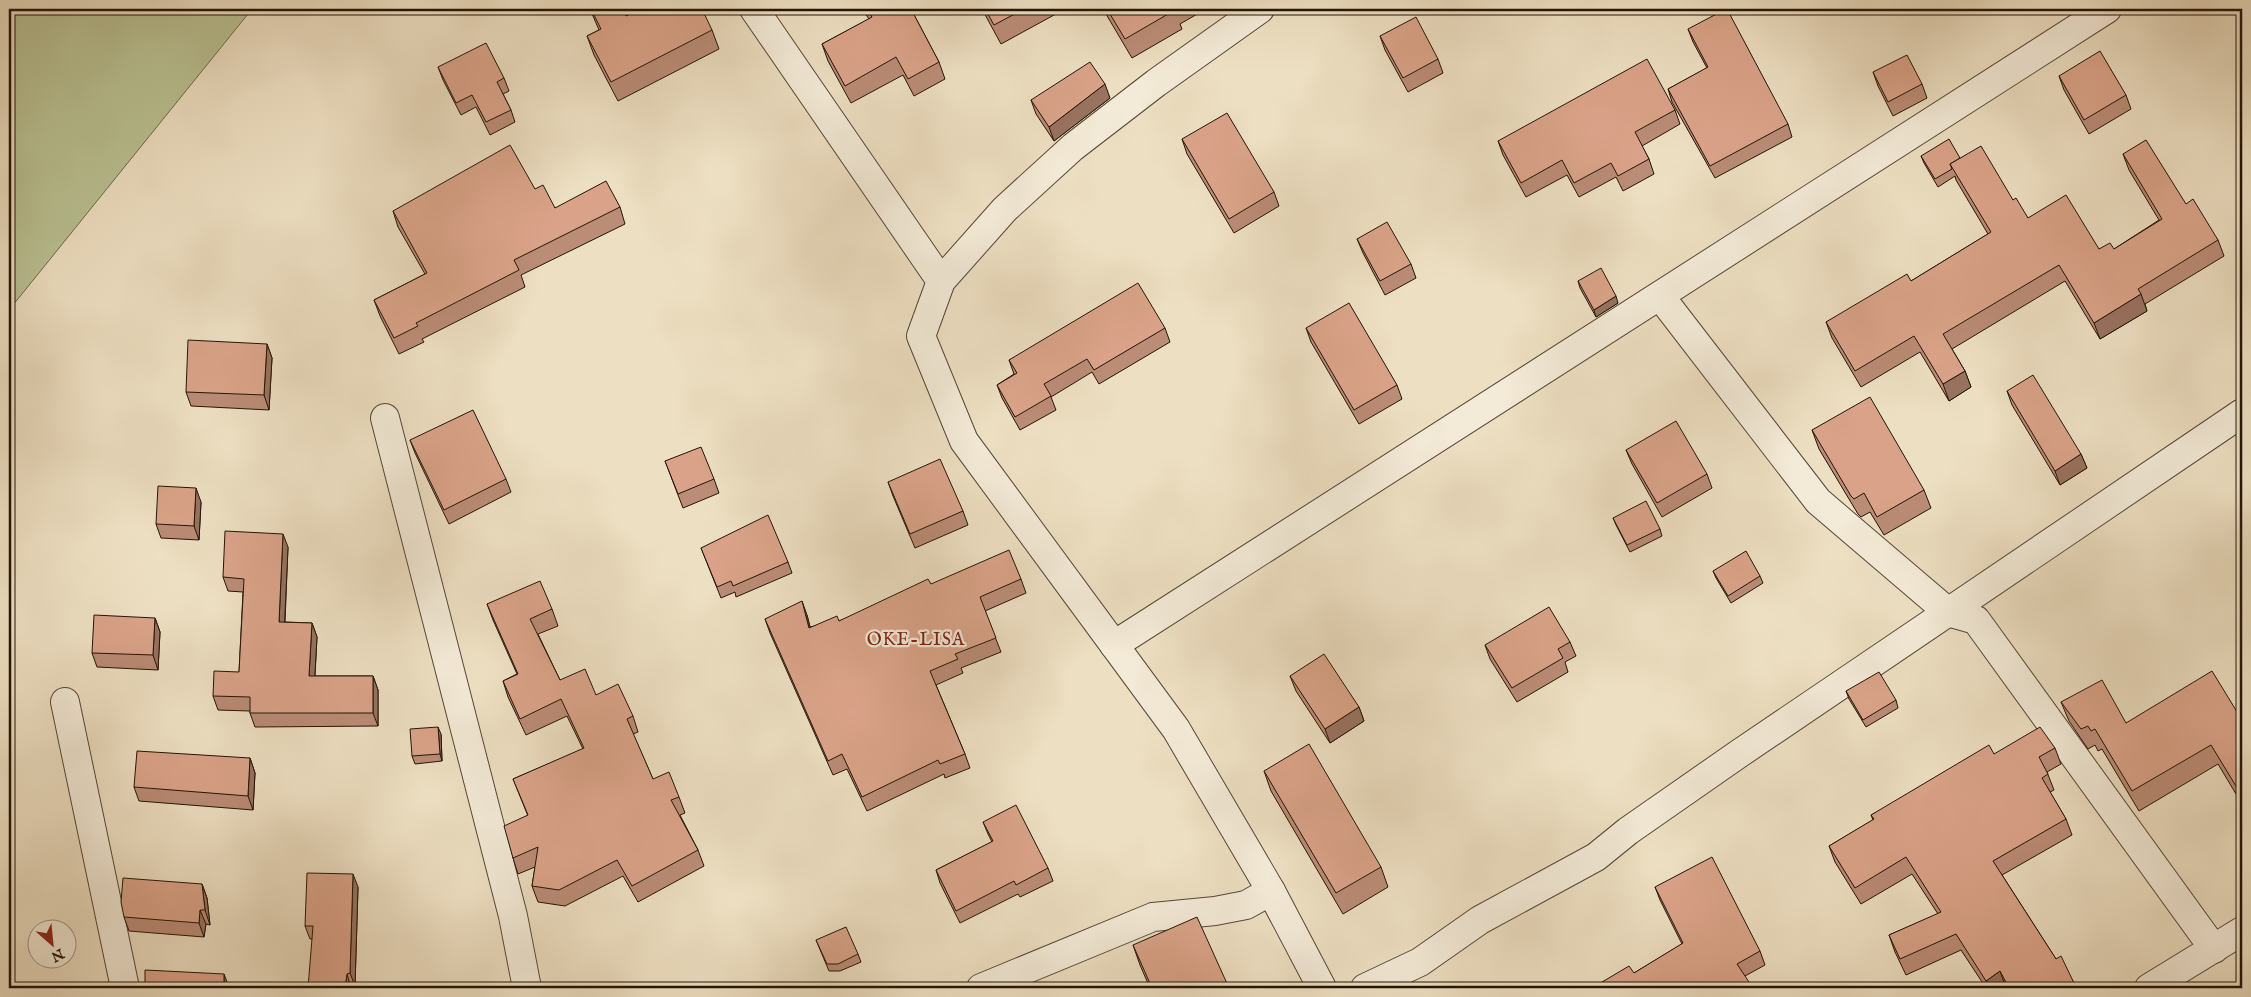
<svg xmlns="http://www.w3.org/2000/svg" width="2251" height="997" viewBox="0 0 2251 997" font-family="'IM FELL English',serif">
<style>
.green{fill:#b9c193;stroke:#6e6a4d}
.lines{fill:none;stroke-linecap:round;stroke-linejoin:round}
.minor-casing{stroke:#554736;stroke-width:30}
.minor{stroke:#f3ead7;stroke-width:28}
.wall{fill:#bb8c76;stroke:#221407}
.shaded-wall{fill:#997260;stroke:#221407}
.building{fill:#daa389;stroke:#221407}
.labels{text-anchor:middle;stroke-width:4.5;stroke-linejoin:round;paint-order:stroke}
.quarter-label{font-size:18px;letter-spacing:1px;fill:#7a1f14;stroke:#f3ead7}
</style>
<rect width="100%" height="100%" fill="#eddfc2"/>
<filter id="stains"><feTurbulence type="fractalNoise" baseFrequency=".004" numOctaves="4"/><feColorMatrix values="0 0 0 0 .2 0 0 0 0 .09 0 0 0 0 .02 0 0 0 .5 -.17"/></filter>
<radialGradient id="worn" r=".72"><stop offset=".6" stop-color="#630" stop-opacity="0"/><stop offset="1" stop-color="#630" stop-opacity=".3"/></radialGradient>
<path class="green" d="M 9,9 L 252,9 L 9,310 Z"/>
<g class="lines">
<g class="minor-casing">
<g id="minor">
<path d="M 754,9 L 941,281"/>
<path d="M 1260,9 L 1156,83 L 1073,147 L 1005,209 L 941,281 L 921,336 L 964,441 L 1176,729 L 1271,891 L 1322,988"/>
<path d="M 1660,296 L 1818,501 L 1948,612 L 1976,620 L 2214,949"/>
<path d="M 385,418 L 513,916 L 527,988"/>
<path d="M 1114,645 L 2107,9"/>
<path d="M 65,702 L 125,988"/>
<path d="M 981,988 L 1153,917 L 1215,911 L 1246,905 L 1271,891"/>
<path d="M 1365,988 L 1420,962 L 1480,920 L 1596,857 L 1628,831 L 1740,753 L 2242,413"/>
<path d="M 2149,988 L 2242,931"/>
</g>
</g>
<use href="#minor" class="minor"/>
</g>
<g class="wall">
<path d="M 590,9 L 626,16 L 712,30 L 719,49 L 618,101 L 594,55 L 587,36 L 599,30 Z"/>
<path d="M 862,9 L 911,9 L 939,62 L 945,79 L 914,96 L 903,75 L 851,103 L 828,61 L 822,44 L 869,19 Z"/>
<path d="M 982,9 L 1065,9 L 1001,44 Z"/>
<path d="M 1103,9 L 1206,9 L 1180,24 L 1182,29 L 1132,58 Z"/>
<path d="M 1688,29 L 1788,124 L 1792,137 L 1715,178 L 1672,102 L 1668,89 L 1707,68 L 1693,42 Z"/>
<path d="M 1380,36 L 1438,59 L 1443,73 L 1408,92 L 1385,50 Z"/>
<path d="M 438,67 L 504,78 L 509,91 L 503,94 L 511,110 L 515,122 L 490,135 L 476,107 L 461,115 L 443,80 Z"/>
<path d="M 1873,72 L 1922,84 L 1927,98 L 1893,116 L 1878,86 Z"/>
<path d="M 2059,76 L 2126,95 L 2131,109 L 2089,134 L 2064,90 Z"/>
<path d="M 1110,98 L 1054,141 L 1036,114 L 1031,100 Z"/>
<path d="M 1675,110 L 1680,124 L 1642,146 L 1649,159 L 1654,174 L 1623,191 L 1616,177 L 1579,197 L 1567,175 L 1526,197 L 1503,155 L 1498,141 Z"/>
<path d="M 1182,139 L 1274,192 L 1279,206 L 1234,233 L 1187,154 Z"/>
<path d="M 2123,154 L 2186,204 L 2218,240 L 2224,256 L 2145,304 L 2147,311 L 2100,339 L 2065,281 L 1952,349 L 1965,371 L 1971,387 L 1949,401 L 1920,352 L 1861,387 L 1832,338 L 1826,322 L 1911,281 L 1988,234 L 1956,180 L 1955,176 L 1938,187 L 1924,163 L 1921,156 L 1960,158 L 2013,200 L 2028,218 L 2099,249 L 2114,249 L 2159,220 L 2129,170 Z"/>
<path d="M 535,189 L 555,208 L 620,207 L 625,224 L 521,275 L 525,287 L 422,339 L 424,342 L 399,354 L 380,316 L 374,300 L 425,274 L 398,227 L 393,211 Z"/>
<path d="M 1357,239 L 1411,264 L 1416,278 L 1385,295 L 1363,253 Z"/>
<path d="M 1578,281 L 1618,303 L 1596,317 L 1580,288 Z"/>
<path d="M 1165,328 L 1170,342 L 1099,384 L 1092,372 L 1051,397 L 1056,410 L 1020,430 L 1002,398 L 997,385 L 1014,374 L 1009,360 Z"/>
<path d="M 1306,328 L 1397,385 L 1402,399 L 1359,424 L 1311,342 Z"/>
<path d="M 267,344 L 272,358 L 269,410 L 191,406 L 186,392 Z"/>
<path d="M 2007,391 L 2081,454 L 2087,468 L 2060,485 L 2012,405 Z"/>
<path d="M 1812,430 L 1924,490 L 1931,508 L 1884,535 L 1870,512 L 1861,517 L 1858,514 L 1819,449 Z"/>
<path d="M 410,440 L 506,479 L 511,492 L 449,524 L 415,453 Z"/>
<path d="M 1626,450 L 1707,474 L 1712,488 L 1662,517 L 1632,464 Z"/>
<path d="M 665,461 L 714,479 L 719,493 L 683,508 Z"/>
<path d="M 888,482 L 963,511 L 968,525 L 915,548 L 893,496 Z"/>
<path d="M 201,502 L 199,540 L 161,538 L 156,524 Z"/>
<path d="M 1613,518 L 1660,529 L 1662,536 L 1630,552 L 1616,525 Z"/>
<path d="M 288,547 L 285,622 L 312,623 L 317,637 L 315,676 L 373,676 L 378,690 L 378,726 L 255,727 L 250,713 L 250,711 L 218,710 L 213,696 L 239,672 L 243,592 L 228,591 L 223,577 Z"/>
<path d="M 701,548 L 788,562 L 792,573 L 736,597 L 735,592 L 721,598 Z"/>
<path d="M 1713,571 L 1760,576 L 1763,583 L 1731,603 L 1716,578 Z"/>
<path d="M 1021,579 L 1026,593 L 985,611 L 1001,652 L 961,668 L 963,673 L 936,685 L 965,754 L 970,768 L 945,778 L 944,774 L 867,811 L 847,769 L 833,775 L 770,633 L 765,619 L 807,615 L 810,627 L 839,621 L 931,584 Z"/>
<path d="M 487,604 L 552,609 L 558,626 L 538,634 L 560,680 L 596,695 L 633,716 L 638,732 L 633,734 L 653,779 L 679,797 L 685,813 L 680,815 L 698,850 L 704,866 L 638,902 L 623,876 L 565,906 L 538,902 L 532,886 L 535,867 L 518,874 L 513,858 L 528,816 L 513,779 L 583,749 L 567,716 L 526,735 L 508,697 L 503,681 L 517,674 L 493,620 Z"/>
<path d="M 155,618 L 160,632 L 158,670 L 97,667 L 92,653 Z"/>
<path d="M 1570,642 L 1576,656 L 1565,662 L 1568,672 L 1517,702 L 1490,659 L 1485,645 Z"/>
<path d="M 1290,676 L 1359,707 L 1364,721 L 1330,743 L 1296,691 Z"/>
<path d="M 1846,691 L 1896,700 L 1898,708 L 1866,727 L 1849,699 Z"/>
<path d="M 2061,702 L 2126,723 L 2242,720 L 2242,804 L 2218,764 L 2139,811 L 2102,749 L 2098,751 L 2095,745 L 2088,749 L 2069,721 Z"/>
<path d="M 441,734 L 442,761 L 415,764 L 412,756 Z"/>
<path d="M 2055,748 L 2061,764 L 2047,772 L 2054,790 L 2050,792 L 2066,819 L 2072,835 L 2002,875 L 2056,959 L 2074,983 L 2076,988 L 1986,988 L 1961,950 L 1906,975 L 1895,952 L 1889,935 L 1938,914 L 1912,874 L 1861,904 L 1835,862 L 1829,846 L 1873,820 L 1871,815 L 1994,754 Z"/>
<path d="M 250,758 L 255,773 L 253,810 L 139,801 L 134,787 Z"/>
<path d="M 1264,771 L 1381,867 L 1388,887 L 1343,914 L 1271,791 Z"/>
<path d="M 983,822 L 1048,868 L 1053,881 L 1020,897 L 1018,894 L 960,923 L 940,883 L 936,870 L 992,842 L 988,834 Z"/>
<path d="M 202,884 L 207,898 L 210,925 L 206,924 L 204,937 L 129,931 L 124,917 Z"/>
<path d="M 358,887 L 355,986 L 351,988 L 312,939 L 310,939 L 305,926 Z"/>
<path d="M 1655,887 L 1760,951 L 1765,965 L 1745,976 L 1634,973 L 1682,944 L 1660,900 Z"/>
<path d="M 816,940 L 858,954 L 861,962 L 840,971 L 829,971 Z"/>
<path d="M 1133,945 L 1229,988 L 1150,988 L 1140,965 Z"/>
</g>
<g class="shaded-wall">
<path d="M 1105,84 L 1110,98 L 1054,141 L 1049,127 Z"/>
<path d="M 2141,294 L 2147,311 L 2100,339 L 2094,323 Z"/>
<path d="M 1616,296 L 1618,303 L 1596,317 L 1594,310 Z"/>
<path d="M 267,344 L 272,358 L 269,410 L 264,395 Z"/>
<path d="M 1965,371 L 1971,387 L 1949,401 L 1943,384 Z"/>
<path d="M 2081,454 L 2087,468 L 2060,485 L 2055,471 Z"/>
<path d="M 196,488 L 201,502 L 199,540 L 194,526 Z"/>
<path d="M 283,534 L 288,547 L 284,636 L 279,622 Z"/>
<path d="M 802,601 L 807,615 L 814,642 L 809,628 Z"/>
<path d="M 155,618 L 160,632 L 158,670 L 153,655 Z"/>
<path d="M 312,623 L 317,637 L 314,690 L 309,676 Z"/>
<path d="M 373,676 L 378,690 L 378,726 L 373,713 Z"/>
<path d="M 1359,707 L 1364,721 L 1330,743 L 1325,729 Z"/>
<path d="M 438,727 L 441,734 L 442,761 L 440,754 Z"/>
<path d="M 250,758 L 255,773 L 253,810 L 248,796 Z"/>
<path d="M 353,874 L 358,887 L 355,986 L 350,973 Z"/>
<path d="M 202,884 L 207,898 L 210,925 L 205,910 Z"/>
<path d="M 200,910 L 206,924 L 204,937 L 199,923 Z"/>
<path d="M 2000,971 L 2006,988 L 1988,988 L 1986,981 Z"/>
<path d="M 224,974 L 229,987 L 229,988 L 224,988 Z"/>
<path d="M 347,974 L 351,988 L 345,988 Z"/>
</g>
<g class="building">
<path d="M 591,9 L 622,9 L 626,16 L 641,9 L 702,9 L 712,30 L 611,82 L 587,36 L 601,29 Z"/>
<path d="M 867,9 L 911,9 L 939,62 L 908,79 L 896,57 L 845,86 L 822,44 L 872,17 Z"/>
<path d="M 985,9 L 1024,9 L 994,25 Z"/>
<path d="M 1107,9 L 1174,9 L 1175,10 L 1125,39 Z"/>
<path d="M 1726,9 L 1727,9 L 1788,124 L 1710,166 L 1668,89 L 1708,67 L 1688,29 Z"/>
<path d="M 1416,17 L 1438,59 L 1403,78 L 1380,36 Z"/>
<path d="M 486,43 L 504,78 L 497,82 L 511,110 L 486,122 L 472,95 L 456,103 L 438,67 Z"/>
<path d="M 2100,51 L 2126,95 L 2084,120 L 2059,76 Z"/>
<path d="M 1907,55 L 1922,84 L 1888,102 L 1873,72 Z"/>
<path d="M 1647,59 L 1675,110 L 1635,132 L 1649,159 L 1618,176 L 1611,163 L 1574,183 L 1562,160 L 1521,183 L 1498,141 Z"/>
<path d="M 1090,62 L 1105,84 L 1049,127 L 1031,100 Z"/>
<path d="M 1227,113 L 1274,192 L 1229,219 L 1182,139 Z"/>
<path d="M 1949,139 L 1960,158 L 1950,164 L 1952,169 L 1935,179 L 1921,156 Z"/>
<path d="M 2146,140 L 2186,204 L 2193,199 L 2218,240 L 2138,289 L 2141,294 L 2094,323 L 2059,265 L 1943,334 L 1965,371 L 1943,384 L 1914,336 L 1855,371 L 1826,322 L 1907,274 L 1911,281 L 1991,232 L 1950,164 L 1981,146 L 2013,200 L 2016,198 L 2028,218 L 2066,195 L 2099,249 L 2110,243 L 2114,249 L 2162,219 L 2123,154 Z"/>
<path d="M 510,145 L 535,189 L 543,185 L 555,208 L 606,181 L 620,207 L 514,260 L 519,270 L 416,323 L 418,326 L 394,338 L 374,300 L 427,273 L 393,211 Z"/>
<path d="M 1387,222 L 1411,264 L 1380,281 L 1357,239 Z"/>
<path d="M 1601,268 L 1616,296 L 1594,310 L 1578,281 Z"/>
<path d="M 1138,283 L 1165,328 L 1094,370 L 1087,359 L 1044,384 L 1051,396 L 1015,417 L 997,385 L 1017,373 L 1009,360 Z"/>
<path d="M 1349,303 L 1397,385 L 1354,410 L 1306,328 Z"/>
<path d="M 188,340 L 267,344 L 264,395 L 186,392 Z"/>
<path d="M 2033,375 L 2081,454 L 2055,471 L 2007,391 Z"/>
<path d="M 1870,397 L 1924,490 L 1877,517 L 1864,493 L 1854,499 L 1851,496 L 1812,430 Z"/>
<path d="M 473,410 L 506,479 L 444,510 L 410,440 Z"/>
<path d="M 1676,421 L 1707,474 L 1657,503 L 1626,450 Z"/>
<path d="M 701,447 L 714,479 L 678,494 L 665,461 Z"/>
<path d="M 940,459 L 963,511 L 910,534 L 888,482 Z"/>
<path d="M 158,486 L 196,488 L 194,526 L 156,524 Z"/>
<path d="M 1646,501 L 1660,529 L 1627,545 L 1613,518 Z"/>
<path d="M 768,515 L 788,562 L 733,586 L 731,581 L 717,587 L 701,548 Z"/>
<path d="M 225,531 L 283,534 L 279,622 L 312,623 L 309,676 L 373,676 L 373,713 L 250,713 L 250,697 L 213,696 L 214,671 L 239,672 L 244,579 L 223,577 Z"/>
<path d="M 1009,550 L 1021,579 L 980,597 L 996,638 L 955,654 L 958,659 L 930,671 L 965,754 L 940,764 L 938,760 L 862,797 L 842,754 L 828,761 L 765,619 L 802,601 L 809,628 L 837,616 L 839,621 L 928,579 L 931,584 Z"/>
<path d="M 1746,551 L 1760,576 L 1728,596 L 1713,571 Z"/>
<path d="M 540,581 L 552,609 L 530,619 L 560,680 L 585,669 L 596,695 L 618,684 L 633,716 L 627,719 L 653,779 L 669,772 L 679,797 L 671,800 L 698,850 L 632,886 L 617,860 L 559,890 L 532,886 L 538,847 L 513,858 L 504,826 L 528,815 L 513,779 L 584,748 L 561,699 L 520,719 L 503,681 L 518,674 L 487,604 Z"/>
<path d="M 1549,607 L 1570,642 L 1558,649 L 1563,658 L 1512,688 L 1485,645 Z"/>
<path d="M 94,615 L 155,618 L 153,655 L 92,653 Z"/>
<path d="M 1324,654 L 1359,707 L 1325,729 L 1290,676 Z"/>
<path d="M 2212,671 L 2242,720 L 2242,796 L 2211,745 L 2132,791 L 2095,729 L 2091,731 L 2088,726 L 2081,729 L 2061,702 L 2102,680 L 2126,723 Z"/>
<path d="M 1879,672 L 1896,700 L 1863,720 L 1846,691 Z"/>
<path d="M 438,727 L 440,754 L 412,756 L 410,729 Z"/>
<path d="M 2040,727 L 2055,748 L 2039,757 L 2048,774 L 2042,778 L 2066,819 L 1993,861 L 2056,959 L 2061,956 L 2074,983 L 2063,988 L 2009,988 L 2000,971 L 1986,981 L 1956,934 L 1900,959 L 1889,935 L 1941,912 L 1906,857 L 1855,888 L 1829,846 L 1874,819 L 1871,815 L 1989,745 L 1994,754 Z"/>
<path d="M 1309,744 L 1381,867 L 1336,893 L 1264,771 Z"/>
<path d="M 137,751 L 250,758 L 248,796 L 134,787 Z"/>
<path d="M 1016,805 L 1048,868 L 1016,885 L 1014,881 L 956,911 L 936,870 L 993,841 L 983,822 Z"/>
<path d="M 1712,857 L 1760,951 L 1737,964 L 1753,988 L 1592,988 L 1629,966 L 1634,973 L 1683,943 L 1655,887 Z"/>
<path d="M 307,873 L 353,874 L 350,973 L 347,974 L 345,988 L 308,988 L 313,926 L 305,926 Z"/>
<path d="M 123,878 L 202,884 L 205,910 L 200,910 L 199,923 L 124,917 L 121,902 Z"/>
<path d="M 1197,917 L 1229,988 L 1152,988 L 1133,945 Z"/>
<path d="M 846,927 L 858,954 L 838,964 L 827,964 L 816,940 Z"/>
<path d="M 145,970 L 224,974 L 224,988 L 145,988 Z"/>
</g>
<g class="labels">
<g class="quarter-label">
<text x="916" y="645">OKE-LISA</text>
</g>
</g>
<rect width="2251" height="997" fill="none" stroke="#eddfc2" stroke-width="30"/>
<rect x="10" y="10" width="2231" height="977" fill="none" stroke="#221407" stroke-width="2.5"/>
<rect x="15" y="15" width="2221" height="967" fill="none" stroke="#221407"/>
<g transform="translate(52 944) rotate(153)"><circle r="24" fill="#f3ead7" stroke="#9f9484"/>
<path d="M0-4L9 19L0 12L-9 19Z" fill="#8f2418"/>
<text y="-8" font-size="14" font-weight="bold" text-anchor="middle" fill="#221407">N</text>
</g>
<rect width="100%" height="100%" filter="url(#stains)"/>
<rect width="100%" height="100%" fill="url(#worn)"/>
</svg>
